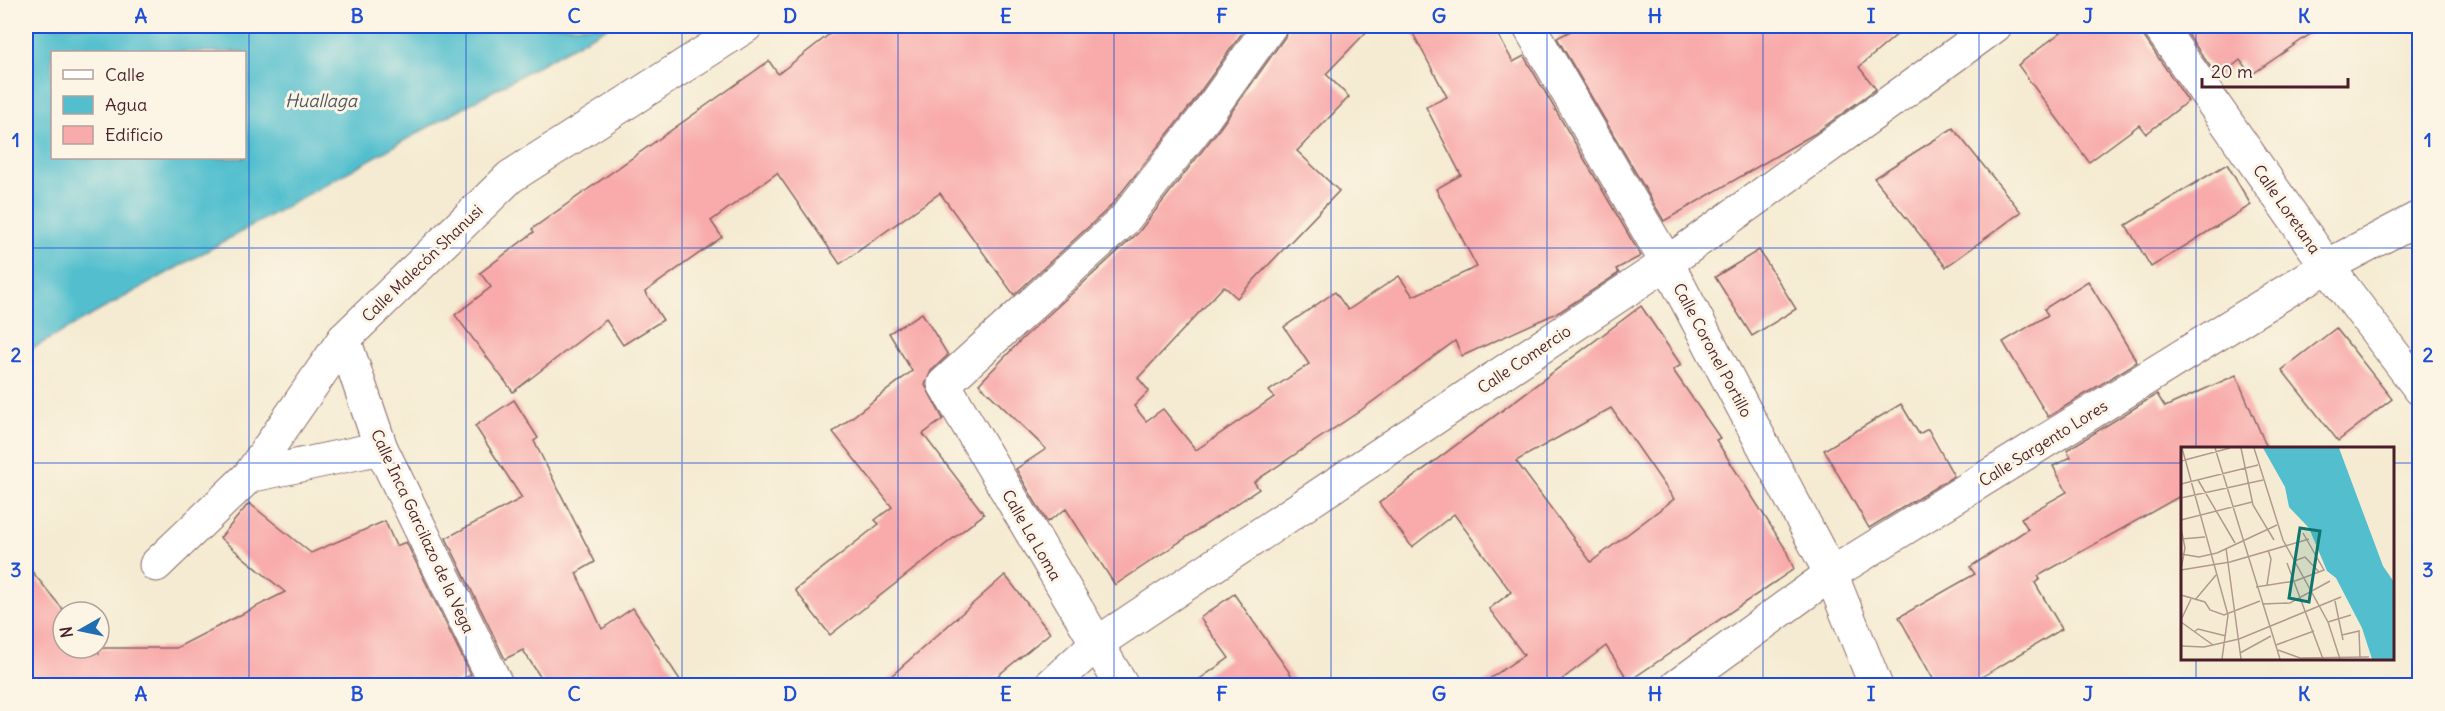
<svg xmlns="http://www.w3.org/2000/svg" width="2445" height="711" viewBox="0 0 2445 711" font-family="Delius,sans-serif">
<style>
.water{fill:#53bfce;stroke:#4e6f7c;stroke-width:1.5;fill-rule:evenodd}
.building{fill:#f8abaa;fill-rule:evenodd}
.lines{fill:none;stroke-linecap:round;stroke-linejoin:round}
.minor-casing{stroke:#866665;stroke-width:35}
.minor{stroke:#fff;stroke-width:33}
.grid{fill:none;stroke:#1d4ed8;stroke-width:1.5;stroke-opacity:0.55}
.labels{text-anchor:middle;stroke-width:6;stroke-linejoin:round;paint-order:stroke}
.street-label{font-size:16px;fill:#4a1f2b;stroke:#fcf5e5}
.water-label{font-size:18px;font-style:italic;fill:#4d5764;stroke:#fcf5e5}
.inset-road{fill:none;stroke:#b1998f;stroke-width:1.5}
.view{fill:#0f766e;fill-opacity:0.15;stroke:#0f766e;stroke-width:3}
.inset-edge{fill:none;stroke:#4a1f2b;stroke-width:3}
.neatline{fill:none;stroke:#1d4ed8;stroke-width:2}
.grid-label{font-size:20px;text-anchor:middle;font-weight:bold;fill:#1d4ed8}
</style>
<rect width="100%" height="100%" fill="#fcf5e5"/>
<filter id="ink" filterUnits="userSpaceOnUse"><feTurbulence type="fractalNoise" baseFrequency=".0167" numOctaves="2"/><feDisplacementMap in="SourceGraphic" scale="12" xChannelSelector="R" yChannelSelector="G"/><feConvolveMatrix kernelMatrix="1 2 1 2 8 2 1 2 1" color-interpolation-filters="sRGB"/></filter>
<filter id="wash" filterUnits="userSpaceOnUse"><feTurbulence type="fractalNoise" baseFrequency=".008" numOctaves="4" result="noise"/><feDisplacementMap in="SourceGraphic" scale="24" xChannelSelector="R" yChannelSelector="G"/><feGaussianBlur stdDeviation="1.35" result="paint"/><feColorMatrix in="noise" values="0 0 0 0 0 0 0 0 0 0 0 0 0 0 0 0 0 1.4 0 .05"/><feComposite in="paint" operator="in"/></filter>
<g filter="url(#wash)">
<rect width="100%" height="100%" fill="#f5ebd2"/>
<path class="water" d="M 26,26 L 609,26 L 26,352 ZM 52,52 L 244,52 L 244,158 L 52,158 Z"/>
<g id="blocks">
<g class="building">
<path d="M 840,26 L 1247,26 L 1190,106 L 1109,208 L 1014,295 L 940,193 L 840,264 L 777,173 L 711,221 L 722,237 L 645,292 L 663,320 L 623,345 L 606,320 L 513,392 L 455,315 L 491,287 L 480,273 L 534,232 L 532,229 L 769,61 L 778,74 Z"/>
<path d="M 1288,26 L 1372,26 L 1326,74 L 1349,97 L 1297,151 L 1339,191 L 1237,298 L 1224,286 L 1138,378 L 1149,391 L 1134,406 L 1146,421 L 1163,409 L 1196,450 L 1274,397 L 1269,391 L 1309,364 L 1284,327 L 1335,292 L 1348,310 L 1399,276 L 1413,296 L 1477,267 L 1436,189 L 1461,175 L 1426,107 L 1447,97 L 1409,26 L 1493,26 L 1513,62 L 1524,56 L 1641,256 L 1616,269 L 1619,273 L 1561,311 L 1462,356 L 1455,341 L 1357,413 L 1254,482 L 1259,489 L 1115,585 L 1066,509 L 1047,522 L 1016,469 L 1046,449 L 979,384 L 1022,339 L 1138,233 L 1220,128 L 1285,37 Z"/>
<path d="M 1580,26 L 1907,26 L 1859,67 L 1876,89 L 1814,134 L 1664,221 L 1557,38 Z"/>
<path d="M 2069,26 L 2141,26 L 2144,37 L 2188,101 L 2146,134 L 2139,125 L 2089,162 L 2018,65 Z"/>
<path d="M 2182,26 L 2322,26 L 2251,75 L 2240,60 L 2218,78 Z"/>
<path d="M 1953,128 L 2021,212 L 1946,267 L 1874,178 Z"/>
<path d="M 2227,164 L 2251,205 L 2151,267 L 2126,225 Z"/>
<path d="M 1759,250 L 1796,309 L 1752,336 L 1715,277 Z"/>
<path d="M 2088,281 L 2137,362 L 2048,417 L 2003,342 L 2048,315 L 2044,309 Z"/>
<path d="M 1641,306 L 1681,365 L 1673,370 L 1720,438 L 1716,440 L 1785,548 L 1794,569 L 1629,681 L 1606,646 L 1553,686 L 1479,686 L 1524,655 L 1489,609 L 1511,592 L 1454,514 L 1412,547 L 1379,503 ZM 1611,408 L 1674,499 L 1591,562 L 1516,461 Z"/>
<path d="M 922,313 L 948,355 L 931,371 L 925,385 L 943,419 L 923,434 L 984,514 L 830,635 L 795,590 L 879,524 L 875,520 L 892,507 L 833,432 L 912,371 L 889,333 Z"/>
<path d="M 2336,328 L 2392,399 L 2338,441 L 2282,370 Z"/>
<path d="M 2236,375 L 2267,448 L 2182,448 L 2182,495 L 2038,576 L 2040,579 L 2035,583 L 2062,629 L 1967,686 L 1937,686 L 1899,617 L 1975,574 L 1970,567 L 2028,529 L 2021,518 L 2067,492 L 2053,466 L 2071,457 L 2067,450 L 2157,394 L 2165,407 Z"/>
<path d="M 514,400 L 538,438 L 534,441 L 595,562 L 576,573 L 602,629 L 633,608 L 684,686 L 546,686 L 523,650 L 505,659 L 446,538 L 522,498 L 475,426 Z"/>
<path d="M 1901,404 L 1919,434 L 1928,429 L 1954,476 L 1869,528 L 1824,450 Z"/>
<path d="M 249,503 L 311,553 L 385,521 L 396,546 L 406,542 L 471,675 L 447,686 L 26,686 L 26,564 L 65,612 L 63,612 L 63,648 L 95,648 L 99,653 L 99,648 L 176,648 L 285,592 L 220,538 Z"/>
<path d="M 1005,575 L 1050,633 L 985,686 L 880,686 Z"/>
<path d="M 1234,594 L 1299,686 L 1190,686 L 1229,658 L 1200,618 Z"/>
</g>
</g>
</g>
<g filter="url(#ink)">
<use href="#blocks" fill-opacity="0" stroke="#866665" stroke-width="1.5"/>
<g class="lines">
<g class="minor-casing">
<g id="minor">
<path d="M 1529,26 L 1667,263 L 1831,574 L 1876,686"/>
<path d="M 2159,26 L 2327,266 L 2420,389"/>
<path d="M 344,339 L 381,448 L 497,686"/>
<path d="M 249,476 L 381,448"/>
<path d="M 156,565 L 249,476 L 344,339 L 510,177 L 746,26"/>
<path d="M 1050,686 L 1096,644 L 1667,263 L 1995,26"/>
<path d="M 1122,686 L 944,384 L 1123,221 L 1205,117 L 1270,26"/>
<path d="M 1677,686 L 1831,574 L 2327,266 L 2420,217"/>
</g>
</g>
<use href="#minor" class="minor"/>
</g>
</g>
<path class="grid" d="M 249,26 L 249,686M 466,26 L 466,686M 682,26 L 682,686M 898,26 L 898,686M 1114,26 L 1114,686M 1331,26 L 1331,686M 1547,26 L 1547,686M 1763,26 L 1763,686M 1979,26 L 1979,686M 2196,26 L 2196,448M 26,248 L 2420,248M 26,463 L 2182,463M 2392,463 L 2420,463M 2196,658 L 2196,686"/>
<g class="labels">
<g class="street-label">
<text transform="translate(2287 209) rotate(55)" y="6">Calle Loretana</text>
<text transform="translate(422 263) rotate(-44)" y="6">Calle Malecón Shanusi</text>
<text transform="translate(1713 350) rotate(62)" y="6">Calle Coronel Portillo</text>
<text transform="translate(1524 359) rotate(-34)" y="6">Calle Comercio</text>
<text transform="translate(2043 443) rotate(-32)" y="6">Calle Sargento Lores</text>
<text transform="translate(423 531) rotate(65)" y="6">Calle Inca Garcilazo de la Vega</text>
<text transform="translate(1032 535) rotate(60)" y="6">Calle La Loma</text>
</g>
<g class="water-label">
<text x="321" y="107">Huallaga</text>
</g>
</g>
<g transform="translate(2181 447)">
<rect width="213" height="213" fill="#f5ebd2"/>
<path d="M 82,1 L 158,1 L 202,119 L 213,135 L 213,212 L 191,212 L 181,181 L 155,131 L 146,124 L 128,81 L 108,60 L 104,40 Z" fill="#53bfce"/>
<path class="inset-road" d="M 1,1 L 47,168 L 41,212M 34,1 L 99,212M 60,1 L 72,58 L 93,93M 73,1 L 102,93 L 147,175 L 159,212M 0,14 L 49,1M 17,33 L 54,96M 0,37 L 77,18M 0,51 L 82,33M 0,73 L 71,55M 0,81 L 4,101 L 0,122M 0,92 L 24,90M 45,101 L 60,212M 0,107 L 18,110 L 36,106 L 96,78M 113,114 L 124,110 L 138,125M 106,116 L 142,212M 0,123 L 49,115 L 128,92M 86,138 L 90,112 L 87,103M 75,140 L 114,134 L 143,123 L 122,86M 0,148 L 24,155 L 29,163 L 43,168 L 79,154M 14,153 L 35,128M 154,154 L 162,193M 81,157 L 109,156 L 149,134M 0,173 L 10,152M 0,175 L 32,198M 147,175 L 170,168M 13,185 L 17,182 L 45,189M 161,188 L 178,184 L 179,211M 95,198 L 133,184M 0,199 L 23,200 L 58,192 L 160,150M 97,203 L 119,211 L 188,210M 59,206 L 90,189"/>
<path class="view" d="M 119,81 L 139,84 L 128,155 L 108,151 Z"/>
<rect width="213" height="213" class="inset-edge"/>
</g>
<rect width="2445" height="711" fill="none" stroke="#fcf5e5" stroke-width="66"/>
<rect x="51" y="51" width="195" height="108" fill="#fcf5e5" stroke="#b59f9b" stroke-width="1.5"/>
<rect x="63" y="70" width="30" height="9" fill="#ffffff" stroke="#b59f9b" stroke-width="1.5"/>
<text x="105" y="81" font-size="18" fill="#4a1f2b">Calle</text>
<rect x="63" y="96" width="30" height="18" fill="#53bfce" stroke="#b59f9b" stroke-width="1.5"/>
<text x="105" y="111" font-size="18" fill="#4a1f2b">Agua</text>
<rect x="63" y="126" width="30" height="18" fill="#f8abaa" stroke="#b59f9b" stroke-width="1.5"/>
<text x="105" y="141" font-size="18" fill="#4a1f2b">Edificio</text>
<g transform="translate(81 630) rotate(261)"><circle r="28" fill="#fcf5e5" stroke="#b59f9b" stroke-width="1.5"/>
<path d="M0-4.5L10 22L0 15L-10 22Z" fill="#1f6fb2"/>
<text y="-9" font-size="16" font-weight="bold" text-anchor="middle" fill="#4a1f2b">N</text>
</g>
<path d="M2202 78v9h146v-9" fill="none" stroke="#4a1f2b" stroke-width="3"/>
<text x="2211" y="78" font-size="18" fill="#4a1f2b" stroke="#fcf5e5" stroke-width="4.5" paint-order="stroke">20 m</text>
<rect x="33" y="33" width="2379" height="645" class="neatline"/>
<g class="grid-label">
<text x="141" y="23">A</text>
<text x="357" y="23">B</text>
<text x="574" y="23">C</text>
<text x="790" y="23">D</text>
<text x="1006" y="23">E</text>
<text x="1222" y="23">F</text>
<text x="1439" y="23">G</text>
<text x="1655" y="23">H</text>
<text x="1871" y="23">I</text>
<text x="2088" y="23">J</text>
<text x="2304" y="23">K</text>
<text x="16" y="147">1</text>
<text x="2428" y="147">1</text>
<text x="16" y="362">2</text>
<text x="2428" y="362">2</text>
<text x="16" y="577">3</text>
<text x="2428" y="577">3</text>
<text x="141" y="701">A</text>
<text x="357" y="701">B</text>
<text x="574" y="701">C</text>
<text x="790" y="701">D</text>
<text x="1006" y="701">E</text>
<text x="1222" y="701">F</text>
<text x="1439" y="701">G</text>
<text x="1655" y="701">H</text>
<text x="1871" y="701">I</text>
<text x="2088" y="701">J</text>
<text x="2304" y="701">K</text>
</g>
</svg>
